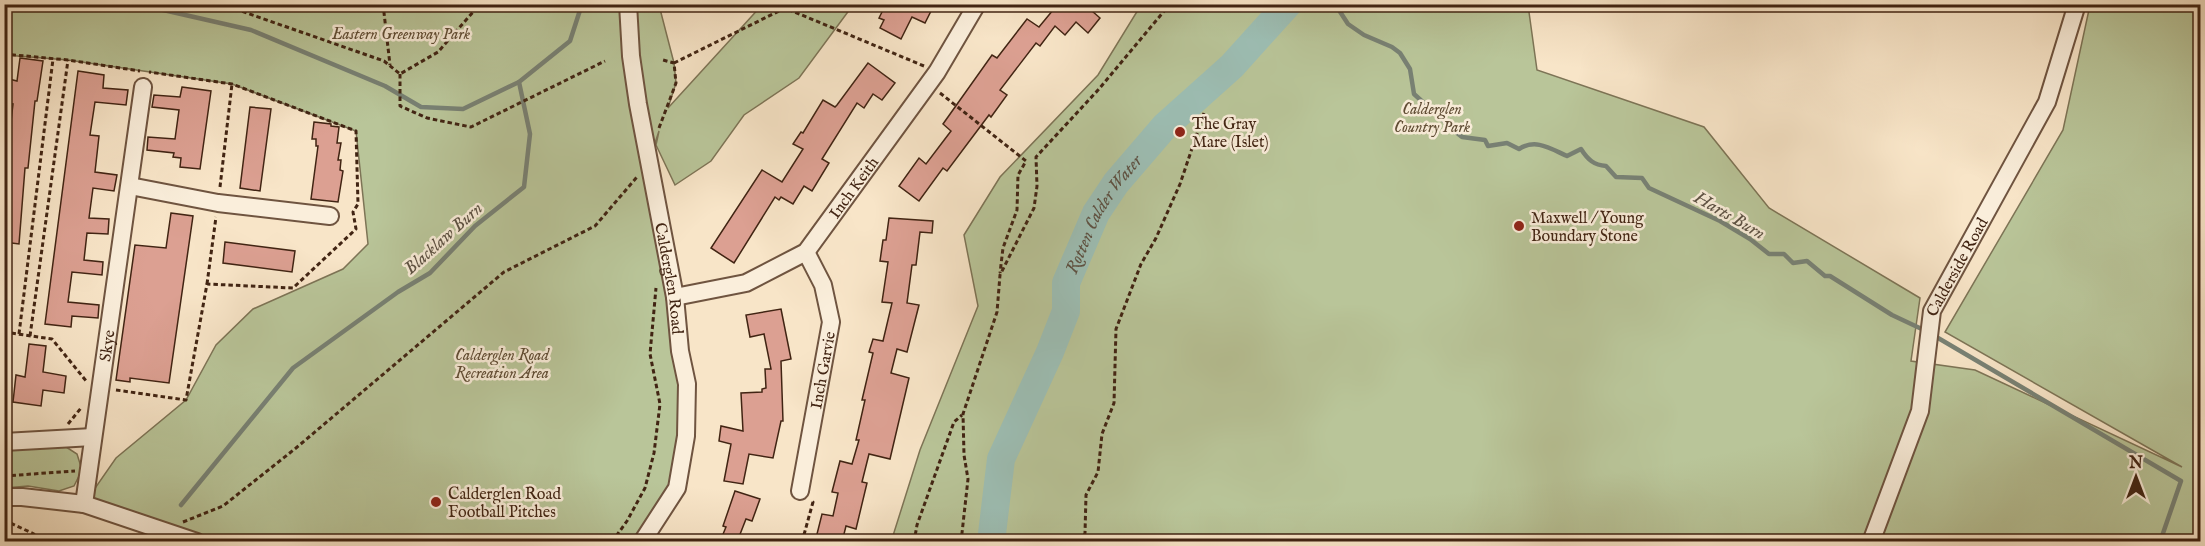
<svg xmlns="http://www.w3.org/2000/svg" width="2205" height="546" viewBox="0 0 2205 546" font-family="'IM FELL English',serif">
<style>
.green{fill:#b9c599;stroke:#7d7456;stroke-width:1.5}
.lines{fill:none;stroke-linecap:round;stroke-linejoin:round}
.stream{stroke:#788174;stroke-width:4.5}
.river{stroke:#9dbfb5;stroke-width:28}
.building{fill:#dca092;stroke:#412413;stroke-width:1.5}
.street-casing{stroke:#6f5440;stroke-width:20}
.path{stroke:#412413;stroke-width:3;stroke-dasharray:4.5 3;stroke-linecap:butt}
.street{stroke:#faeedb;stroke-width:16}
.poi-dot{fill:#8f2418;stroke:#faeedb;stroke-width:2}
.labels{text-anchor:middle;stroke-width:5;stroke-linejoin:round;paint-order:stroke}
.park-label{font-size:16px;font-style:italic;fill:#5f4c34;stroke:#faeedb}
.poi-label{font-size:16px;fill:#412413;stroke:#faeedb;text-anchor:start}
.street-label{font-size:16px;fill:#412413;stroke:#faeedb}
.water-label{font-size:18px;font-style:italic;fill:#5d5244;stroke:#faeedb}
</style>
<rect width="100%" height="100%" fill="#f8e5c8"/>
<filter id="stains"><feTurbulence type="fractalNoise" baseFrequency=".00333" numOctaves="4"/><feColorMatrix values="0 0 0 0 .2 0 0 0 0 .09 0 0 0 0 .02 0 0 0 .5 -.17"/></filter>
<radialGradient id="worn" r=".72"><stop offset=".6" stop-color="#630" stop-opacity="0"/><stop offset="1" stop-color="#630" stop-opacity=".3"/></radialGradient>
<g class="green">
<path d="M 4,5 L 659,5 L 674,63 L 676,83 L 668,108 L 762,5 L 853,5 L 799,78 L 744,115 L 711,161 L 675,185 L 656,145 L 659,131 L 648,164 L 680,351 L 677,488 L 642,542 L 197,541 L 84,504 L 116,458 L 186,400 L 216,345 L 253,309 L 343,269 L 368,244 L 356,131 L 232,84 L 68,60 L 5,55 Z"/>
<path d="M 1141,5 L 1528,5 L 1537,70 L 1704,127 L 1769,208 L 1920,298 L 1911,361 L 1975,370 L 2182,467 L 1945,332 L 2063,130 L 2090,5 L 2200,5 L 2200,541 L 891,542 L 920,450 L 978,306 L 964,235 L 1000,177 L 1098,75 Z"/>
<path d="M 63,445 L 77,454 L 82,470 L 74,486 L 59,491 L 28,486 L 5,488 L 5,451 Z"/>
</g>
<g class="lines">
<g class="stream">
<path d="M 137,4 L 251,30 L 385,86 L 421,107 L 463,109 L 519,82"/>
<path d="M 1335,4 L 1348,24 L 1364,35 L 1392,47 L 1400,53 L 1410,69 L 1414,94 L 1457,133 L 1462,137 L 1485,140 L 1488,146 L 1507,143 L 1519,149 C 1536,138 1551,149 1567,156 L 1581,149 C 1588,160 1594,165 1606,166 L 1616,177 L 1642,178 L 1649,188 L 1720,221 L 1750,239 L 1769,254 L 1784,254 L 1793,263 L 1807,261 L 1825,276 L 1830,276 L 1892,315 L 1926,331"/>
<path d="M 1933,335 L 2181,481 L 2160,542"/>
<path d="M 181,505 L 293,368 L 398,292 L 430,273 L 475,226 L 524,187 L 530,134 L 519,82 L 570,41 L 582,4"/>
</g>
<path class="river" id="s1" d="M 991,542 L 1001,459 L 1050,352 L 1066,311 L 1066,283 L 1096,213 L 1116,183 L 1165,126 L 1232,66 L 1288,4"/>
</g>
<g class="building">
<path d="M 886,4 L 923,4 L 932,9 L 925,23 L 912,17 L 901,39 L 880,28 L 884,20 L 879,18 Z"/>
<path d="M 1058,4 L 1084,4 L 1100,18 L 1088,33 L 1076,22 L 1065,35 L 1055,26 L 1040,46 L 1036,43 L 1000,90 L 1007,95 L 991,117 L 989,115 L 947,171 L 943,168 L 919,201 L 899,186 L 919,158 L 926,164 L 951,131 L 943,124 L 992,55 L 997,58 L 1027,19 L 1039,27 Z"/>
<path d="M 20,58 L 43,61 L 37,101 L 35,101 L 28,168 L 25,168 L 19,244 L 4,242 L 4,138 L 9,138 L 13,104 L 4,103 L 4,90 L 8,91 L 9,79 L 17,81 Z"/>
<path d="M 868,63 L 895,83 L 882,100 L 873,94 L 864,108 L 857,103 L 822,159 L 829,163 L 812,191 L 804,186 L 793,204 L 781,197 L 779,200 L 775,197 L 734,263 L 711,248 L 762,170 L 782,182 L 803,149 L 793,144 L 801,132 L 803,133 L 823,100 L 835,107 L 837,105 Z"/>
<path d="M 78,71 L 104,75 L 103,88 L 128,90 L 126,105 L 95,102 L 90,135 L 99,136 L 95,172 L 117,175 L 114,191 L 93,188 L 89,218 L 109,219 L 108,234 L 87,233 L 84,260 L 103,262 L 102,275 L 72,272 L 68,302 L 99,305 L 98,318 L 72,316 L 71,327 L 45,324 Z"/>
<path d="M 182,87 L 211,91 L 200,169 L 180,167 L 181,158 L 173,157 L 174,153 L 147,150 L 148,137 L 175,139 L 179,110 L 152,107 L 154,95 L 180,97 Z"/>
<path d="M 250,107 L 271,109 L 260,191 L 240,188 Z"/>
<path d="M 314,122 L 331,124 L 331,126 L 339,127 L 337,143 L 341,143 L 338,160 L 341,160 L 340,170 L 343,171 L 338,202 L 311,199 L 318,146 L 316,146 L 316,139 L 312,139 Z"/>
<path d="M 171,213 L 193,216 L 169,383 L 130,378 L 130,382 L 116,380 L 135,245 L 166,248 Z"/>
<path d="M 889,218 L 933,221 L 932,233 L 920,232 L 916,265 L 912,265 L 907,303 L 919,305 L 907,352 L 897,349 L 891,373 L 909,378 L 890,459 L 869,454 L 862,482 L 867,483 L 856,529 L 846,526 L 842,542 L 815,542 L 822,514 L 833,516 L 838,493 L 832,492 L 840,461 L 852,464 L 859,440 L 856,440 L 865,400 L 862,400 L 873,353 L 869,352 L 873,339 L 883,341 L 892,303 L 882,302 L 888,262 L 880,261 L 883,240 L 886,240 Z"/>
<path d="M 225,242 L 295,251 L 292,272 L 223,263 Z"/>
<path d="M 781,309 L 791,359 L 781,361 L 783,421 L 781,421 L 773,458 L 749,454 L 743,484 L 724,481 L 731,444 L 719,441 L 721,426 L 743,431 L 741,393 L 762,392 L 762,389 L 766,388 L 765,369 L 771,369 L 764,334 L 750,337 L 746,315 Z"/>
<path d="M 29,344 L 46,346 L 43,372 L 66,376 L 64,393 L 43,390 L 41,406 L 13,402 L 16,375 L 25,377 Z"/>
<path d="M 735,491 L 760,499 L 752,521 L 746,519 L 737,542 L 730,542 L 721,539 L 726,527 L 723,526 Z"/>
</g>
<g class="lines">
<g class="street-casing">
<g id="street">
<path id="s2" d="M 628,4 L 631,56 L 638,104 L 675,297 L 680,351 L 687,384 L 686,436 L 677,488 L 642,542"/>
<path d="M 130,186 L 218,203 L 330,216"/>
<path id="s3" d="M 675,297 L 746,283 L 806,252 L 937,72 L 977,4"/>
<path d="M 4,442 L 93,437"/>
<path id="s4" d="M 800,491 L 831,322 L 823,285 L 806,252"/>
<path d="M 4,497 L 22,497 L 84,504 L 197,542"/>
<path id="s5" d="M 84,504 L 143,87"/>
<path id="s6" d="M 1871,542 L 1920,411 L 1932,311 L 2047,102 L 2077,4"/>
</g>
</g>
<g class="path">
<path d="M 221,4 L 384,61 L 400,74 L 438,52 L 480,4"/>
<path d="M 383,4 L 390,65"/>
<path d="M 4,54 L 68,60 L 140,71"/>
<path d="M 674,63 L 785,8 L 924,66"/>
<path d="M 400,74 L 400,106 L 427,118 L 471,127 L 605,61"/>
<path d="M 940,93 L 1026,161 L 1018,175 L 1017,210 L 1003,248 L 1000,273"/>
<path d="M 659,128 L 676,83 L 674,63 L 663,60"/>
<path d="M 220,187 L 232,84"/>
<path d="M 207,284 L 216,217"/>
<path d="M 4,332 L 52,339 L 87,382"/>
<path d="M 19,334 L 53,59"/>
<path d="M 30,336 L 68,60"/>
<path d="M 116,390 L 186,400 L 207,284 L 293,288 L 356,229 L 353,212 L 358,204 L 356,131 L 232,84 L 149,72"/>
<path d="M 68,424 L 81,408"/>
<path d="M 4,476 L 75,471"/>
<path d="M 4,520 L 34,534 L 33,542"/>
<path d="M 183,522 L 223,506 L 296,448 L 504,272 L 595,226 L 637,177"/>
<path d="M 612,542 L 627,521 L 645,488 L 654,453 L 660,404 L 650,354 L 656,288"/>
<path d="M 802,542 L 813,502 L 811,500"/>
<path d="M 914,542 L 917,525 L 954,422 L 962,415"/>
<path d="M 961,542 L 968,479 L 964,455 L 963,414 L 997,312 L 1000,275 L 1034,208 L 1037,186 L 1036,157 L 1099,89 L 1170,4"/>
<path d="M 1081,542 L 1085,533 L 1086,495 L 1098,472 L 1102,434 L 1114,403 L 1116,329 L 1141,264 L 1156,238 L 1180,184 L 1204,113"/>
</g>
<use href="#street" class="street"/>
</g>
<g class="poi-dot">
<circle cx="1180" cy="132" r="6"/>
<circle cx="1519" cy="226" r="6"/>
<circle cx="436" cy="502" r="6"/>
</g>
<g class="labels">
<g class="park-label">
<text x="401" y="39">Eastern Greenway Park</text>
<text x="1432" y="114">Calderglen<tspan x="1432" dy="18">Country Park</tspan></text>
<text x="502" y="360">Calderglen Road<tspan x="502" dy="18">Recreation Area</tspan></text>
</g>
<g class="poi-label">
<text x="1192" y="129">The Gray<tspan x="1192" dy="18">Mare (Islet)</tspan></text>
<text x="1531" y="223">Maxwell / Young<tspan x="1531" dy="18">Boundary Stone</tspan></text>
<text x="448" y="499">Calderglen Road<tspan x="448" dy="18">Football Pitches</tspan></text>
</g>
<g class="street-label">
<text dy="6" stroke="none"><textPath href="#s3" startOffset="220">Inch Keith</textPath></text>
<text dy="6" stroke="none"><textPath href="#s6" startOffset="291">Calderside Road</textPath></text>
<text dy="6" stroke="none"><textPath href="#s2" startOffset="278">Calderglen Road</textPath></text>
<text dy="6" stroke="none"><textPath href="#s5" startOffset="160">Skye</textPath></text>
<text dy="6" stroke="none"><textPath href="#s4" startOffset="123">Inch Garvie</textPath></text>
</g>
<g class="water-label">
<text dy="6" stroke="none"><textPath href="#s1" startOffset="352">Rotten Calder Water</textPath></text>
<text transform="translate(1730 215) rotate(30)" y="6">Harts Burn</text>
<text transform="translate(443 238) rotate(-42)" y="6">Blacklaw Burn</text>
</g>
</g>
<rect width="2205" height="546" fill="none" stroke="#f8e5c8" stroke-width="24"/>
<rect x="6" y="6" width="2193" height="534" fill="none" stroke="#412413" stroke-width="3"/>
<rect x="12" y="12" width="2181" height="522" fill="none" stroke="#412413" stroke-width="1.5"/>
<g transform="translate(2136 477)" stroke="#faeedb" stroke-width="4.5" paint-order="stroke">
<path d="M0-4.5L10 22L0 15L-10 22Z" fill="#412413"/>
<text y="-9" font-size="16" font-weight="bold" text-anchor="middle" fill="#412413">N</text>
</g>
<rect width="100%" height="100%" filter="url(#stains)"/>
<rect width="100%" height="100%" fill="url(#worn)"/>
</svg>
